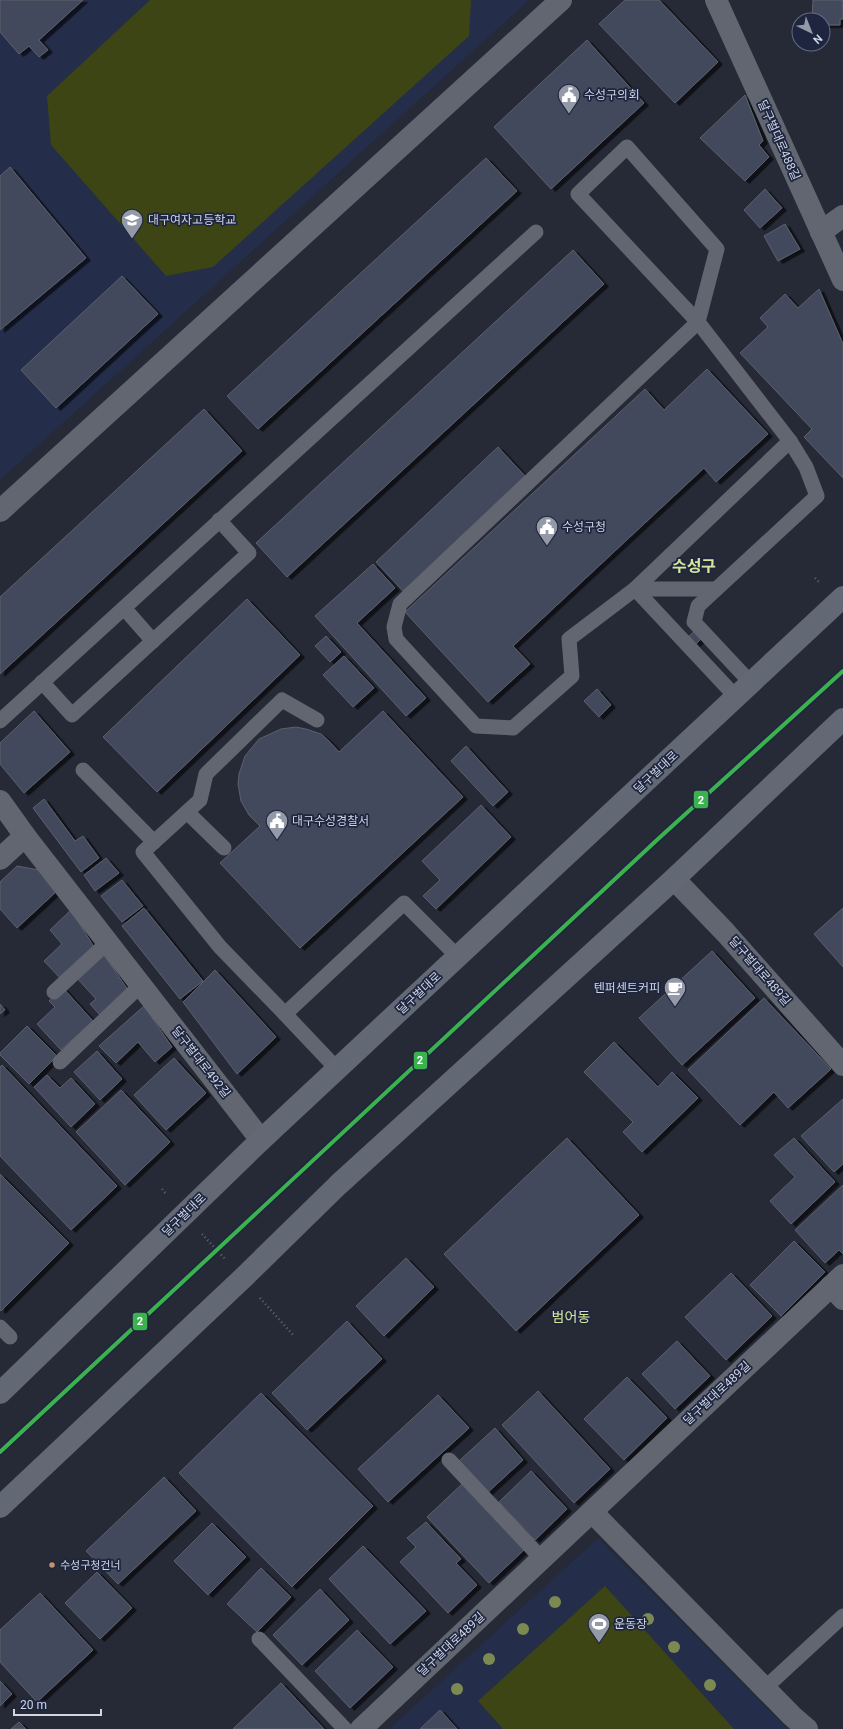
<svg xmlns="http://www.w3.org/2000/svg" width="843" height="1729" viewBox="0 0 843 1729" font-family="Roboto,'Noto Sans KR',sans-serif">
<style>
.built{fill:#242d4a}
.green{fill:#3c4513}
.building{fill:#43485b;stroke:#5c606c;filter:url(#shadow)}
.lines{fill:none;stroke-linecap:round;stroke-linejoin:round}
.path{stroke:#636671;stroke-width:2.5;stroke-dasharray:1 3;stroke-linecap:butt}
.lane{stroke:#626670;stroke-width:15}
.street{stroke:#626670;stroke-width:22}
.secondary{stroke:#636875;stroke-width:22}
.metro-1-casing{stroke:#1e263f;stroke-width:7}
.metro-1{stroke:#3cb24e;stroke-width:4}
.tree{fill:#7c8a52}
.bus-dot{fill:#c7916a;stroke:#1e263f;stroke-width:1.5}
.labels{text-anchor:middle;stroke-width:3.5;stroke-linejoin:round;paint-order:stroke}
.bus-label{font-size:11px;fill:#cfd5e5;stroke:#1e263f;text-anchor:start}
.poi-label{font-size:12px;fill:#cfd5e5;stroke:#1e263f;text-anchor:start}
.street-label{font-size:12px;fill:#cfd5e5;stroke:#1e263f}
.quarter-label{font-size:14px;fill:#d5e69a;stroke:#1e263f}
.district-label{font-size:16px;font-weight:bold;fill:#d5e69a;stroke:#1e263f}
.line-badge{stroke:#1e263f;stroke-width:1.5}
.badge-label{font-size:11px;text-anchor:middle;font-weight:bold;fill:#fff}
</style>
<defs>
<filter id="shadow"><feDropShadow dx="4.5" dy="2.5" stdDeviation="0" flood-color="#0009"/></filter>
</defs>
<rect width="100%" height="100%" fill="#262a37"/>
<g class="built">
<path d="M 0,0 L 529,0 L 0,480 Z"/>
<path d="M 598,1538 L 788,1729 L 389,1729 Z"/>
</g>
<g class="green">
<path d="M 150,0 L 471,0 L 469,36 L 213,267 L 166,276 L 51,145 L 47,96 Z"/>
<path d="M 605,1586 L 734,1729 L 503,1729 L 478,1701 Z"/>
</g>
<g class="building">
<path d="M 0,0 L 83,0 L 39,40 L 48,50 L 39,57 L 29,46 L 19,54 L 0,32 Z"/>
<path d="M 625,0 L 659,0 L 718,62 L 675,103 L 599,24 Z"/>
<path d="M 813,0 L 843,0 L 843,19 L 840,19 L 840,25 L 823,25 L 823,20 L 812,20 Z"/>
<path d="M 587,40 L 644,103 L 551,189 L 494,127 Z"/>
<path d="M 745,95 L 763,141 L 759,145 L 769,157 L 745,181 L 700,138 Z"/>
<path d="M 486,158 L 517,191 L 258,429 L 227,396 Z"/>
<path d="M 10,167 L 86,258 L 0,330 L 0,176 Z"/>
<path d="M 765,189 L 782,208 L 760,228 L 744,210 Z"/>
<path d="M 785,224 L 800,249 L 778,261 L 764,236 Z"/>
<path d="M 573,250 L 604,284 L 287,577 L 256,543 Z"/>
<path d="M 122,276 L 158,314 L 56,408 L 21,370 Z"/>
<path d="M 819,289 L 843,344 L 843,478 L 804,437 L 812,429 L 740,353 L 768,327 L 760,318 L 785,294 L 798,308 Z"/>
<path d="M 707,369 L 768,434 L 716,482 L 704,468 L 513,646 L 530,664 L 488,702 L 405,612 L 645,389 L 664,410 Z"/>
<path d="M 204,409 L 242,451 L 0,674 L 0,597 Z"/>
<path d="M 498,447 L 525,476 L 403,591 L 376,562 Z"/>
<path d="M 373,564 L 395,588 L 357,623 L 426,698 L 406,716 L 315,616 Z"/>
<path d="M 247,599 L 300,655 L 157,792 L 103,737 Z"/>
<path d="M 695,631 L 702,638 L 696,644 L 689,636 Z"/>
<path d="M 326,636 L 341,652 L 330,662 L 315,646 Z"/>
<path d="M 344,656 L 374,688 L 353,707 L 323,675 Z"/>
<path d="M 597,689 L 611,705 L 599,717 L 584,701 Z"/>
<path d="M 34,711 L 70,752 L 24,793 L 0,764 L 0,743 Z"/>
<path d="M 383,711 L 463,797 L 300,948 L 220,863 L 260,826 L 249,815 L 241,801 L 238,784 L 239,774 L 245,756 L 259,739 L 281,729 L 296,727 L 306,729 L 321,734 L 329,741 L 339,752 Z"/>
<path d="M 466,746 L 508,792 L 493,806 L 451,761 Z"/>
<path d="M 44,799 L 75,841 L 83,836 L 99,858 L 81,872 L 33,808 Z"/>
<path d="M 481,805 L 511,837 L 436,909 L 423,896 L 440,880 L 422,861 Z"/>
<path d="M 106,858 L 119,873 L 95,891 L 84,875 Z"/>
<path d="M 17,866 L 39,870 L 58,890 L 17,928 L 0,909 L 0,882 Z"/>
<path d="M 122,880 L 143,906 L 122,922 L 101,896 Z"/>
<path d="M 144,908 L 203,981 L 180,999 L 122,926 Z"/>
<path d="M 843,908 L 843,967 L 814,934 Z"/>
<path d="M 71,910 L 94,947 L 61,979 L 44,961 L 62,944 L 50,930 Z"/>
<path d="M 712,951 L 755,998 L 682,1065 L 639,1018 Z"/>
<path d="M 102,952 L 128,990 L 100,1015 L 90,1004 L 96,999 L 76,977 Z"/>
<path d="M 215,970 L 276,1037 L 237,1074 L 183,1002 Z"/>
<path d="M 63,988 L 93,1021 L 61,1050 L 37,1024 L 55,1007 L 49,1001 Z"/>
<path d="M 764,998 L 831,1069 L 788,1108 L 774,1092 L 740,1125 L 688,1070 Z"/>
<path d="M 0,1004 L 5,1010 L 0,1014 Z"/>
<path d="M 144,1006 L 172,1047 L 155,1062 L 138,1042 L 116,1063 L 99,1046 Z"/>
<path d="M 27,1026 L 57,1056 L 29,1084 L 0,1055 L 0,1053 Z"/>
<path d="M 614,1042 L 658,1087 L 672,1072 L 698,1098 L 642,1152 L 623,1132 L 633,1122 L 584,1072 Z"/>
<path d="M 97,1051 L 122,1079 L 100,1100 L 74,1072 Z"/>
<path d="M 174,1058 L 206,1093 L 166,1130 L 134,1095 Z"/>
<path d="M 2,1065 L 117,1186 L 71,1230 L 0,1156 L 0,1067 Z"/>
<path d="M 47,1075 L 60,1088 L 71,1078 L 95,1104 L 71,1127 L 34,1087 Z"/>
<path d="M 121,1090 L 170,1142 L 125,1185 L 76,1132 Z"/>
<path d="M 843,1099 L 843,1164 L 834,1172 L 801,1136 Z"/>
<path d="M 567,1138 L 639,1215 L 516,1331 L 444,1254 Z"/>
<path d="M 794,1138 L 835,1182 L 791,1224 L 770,1201 L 795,1177 L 774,1155 Z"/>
<path d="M 0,1174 L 69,1243 L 1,1311 L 0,1310 Z"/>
<path d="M 843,1185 L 843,1254 L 839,1250 L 825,1263 L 795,1230 Z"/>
<path d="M 794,1241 L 825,1272 L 781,1316 L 750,1285 Z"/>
<path d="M 406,1258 L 434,1287 L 384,1336 L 356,1306 Z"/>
<path d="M 731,1273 L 772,1316 L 726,1360 L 685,1317 Z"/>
<path d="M 347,1321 L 382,1359 L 307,1430 L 272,1393 Z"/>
<path d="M 677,1341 L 710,1376 L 675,1409 L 642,1374 Z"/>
<path d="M 627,1377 L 667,1418 L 624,1460 L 584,1419 Z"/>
<path d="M 538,1391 L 610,1469 L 574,1503 L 502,1425 Z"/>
<path d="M 261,1393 L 373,1506 L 292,1587 L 179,1473 Z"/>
<path d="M 438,1395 L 469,1428 L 388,1502 L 358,1469 Z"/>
<path d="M 495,1428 L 523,1460 L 486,1494 L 458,1462 Z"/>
<path d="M 531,1471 L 567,1509 L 535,1540 L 499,1502 Z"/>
<path d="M 164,1477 L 196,1511 L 118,1584 L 86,1551 Z"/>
<path d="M 462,1484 L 524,1550 L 489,1583 L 427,1517 Z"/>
<path d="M 426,1522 L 461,1559 L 456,1563 L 477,1585 L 448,1613 L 400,1562 L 416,1547 L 407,1538 Z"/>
<path d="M 212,1523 L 246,1557 L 208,1595 L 174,1561 Z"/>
<path d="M 363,1546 L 426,1611 L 390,1644 L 329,1579 Z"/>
<path d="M 261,1568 L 291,1597 L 257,1632 L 227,1604 Z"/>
<path d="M 97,1572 L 132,1608 L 100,1639 L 65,1603 Z"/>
<path d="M 320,1589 L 349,1620 L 302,1665 L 273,1635 Z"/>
<path d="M 40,1593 L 93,1650 L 37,1702 L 0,1662 L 0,1630 Z"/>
<path d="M 357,1630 L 393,1667 L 350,1708 L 315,1671 Z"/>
<path d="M 0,1681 L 12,1694 L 0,1706 Z"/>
<path d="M 281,1683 L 324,1729 L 233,1729 Z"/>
<path d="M 440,1710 L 457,1729 L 420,1729 Z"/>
<path d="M 19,1722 L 26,1729 L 11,1729 Z"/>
</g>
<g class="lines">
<g class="path">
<path d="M 815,578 L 820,583"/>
<path d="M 162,1189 L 167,1195"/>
<path d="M 202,1234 L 226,1260"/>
<path d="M 260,1298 L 294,1336"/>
</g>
<g class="lane">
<path d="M 635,589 L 790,441"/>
<path d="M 635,589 L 716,589"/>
<path d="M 124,608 L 153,641"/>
<path d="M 42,682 L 72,715 L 249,553 L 219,520"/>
<path d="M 736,697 L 635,589 L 569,639 L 572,676 L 513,728 L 476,726 L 396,639 L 394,627 L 400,604 L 698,322 L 578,194 L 627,147 L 717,249 L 698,322 L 790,441 L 806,467 L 817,496 L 698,606 L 694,622 L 751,683"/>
<path d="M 317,720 L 282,700 L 206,774 L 200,800 L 143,852 L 220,947 L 285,1014 L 404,903 L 458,957"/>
<path d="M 0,721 L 536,232"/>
<path d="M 83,770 L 154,842"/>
<path d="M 187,812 L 224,848"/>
<path d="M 54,992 L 108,942"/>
<path d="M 285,1014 L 337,1069"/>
<path d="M 60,1062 L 141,985"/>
<path d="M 0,1327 L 10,1337"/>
<path d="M 449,1460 L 542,1559"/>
<path d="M 259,1639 L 345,1729"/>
<path d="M 765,1688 L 843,1616"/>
</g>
<g class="street">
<path d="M 716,0 L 843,280"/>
<path d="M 821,232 L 843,216"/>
<path d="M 0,511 L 561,0"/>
<path d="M 0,801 L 25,836 L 261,1140"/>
<path d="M 0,859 L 25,836"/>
<path d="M 674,879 L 725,932 L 843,1065"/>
<path d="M 831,1286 L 843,1299"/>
<path d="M 592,1512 L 792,1716 L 807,1729"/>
<path d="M 361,1729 L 843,1275"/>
</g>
<g class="secondary">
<path d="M 0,1393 L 261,1140 L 843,597"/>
<path d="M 0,1507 L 243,1278 L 338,1185 L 674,879 L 843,719"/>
</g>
<g class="metro-1-casing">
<path id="metro-1" d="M 0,1452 L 658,839 L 843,671"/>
</g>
<use href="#metro-1" class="metro-1"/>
</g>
<g class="tree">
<circle cx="555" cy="1602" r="6"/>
<circle cx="648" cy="1619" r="6"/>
<circle cx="523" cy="1629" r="6"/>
<circle cx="674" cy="1647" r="6"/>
<circle cx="489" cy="1659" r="6"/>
<circle cx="710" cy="1685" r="6"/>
<circle cx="457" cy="1689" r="6"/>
</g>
<defs>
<g id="civic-pin" transform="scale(1.15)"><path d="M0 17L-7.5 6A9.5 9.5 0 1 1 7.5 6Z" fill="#9499a8" stroke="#1e263f"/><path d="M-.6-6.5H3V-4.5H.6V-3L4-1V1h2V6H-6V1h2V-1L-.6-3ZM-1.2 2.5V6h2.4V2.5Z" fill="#fff"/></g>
<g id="school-pin" transform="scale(1.15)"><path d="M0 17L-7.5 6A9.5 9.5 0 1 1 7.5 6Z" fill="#9499a8" stroke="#1e263f"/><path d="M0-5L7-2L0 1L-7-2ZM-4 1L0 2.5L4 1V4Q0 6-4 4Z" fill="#fff"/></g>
<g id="cafe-pin" transform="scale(1.15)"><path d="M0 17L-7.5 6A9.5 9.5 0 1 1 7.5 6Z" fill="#9499a8" stroke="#1e263f"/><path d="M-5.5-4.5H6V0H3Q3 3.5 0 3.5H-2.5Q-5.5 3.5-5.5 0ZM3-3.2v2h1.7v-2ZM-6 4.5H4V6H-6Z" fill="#fff"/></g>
<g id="stadium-pin" transform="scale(1.15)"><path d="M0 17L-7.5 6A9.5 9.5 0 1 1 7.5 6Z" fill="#9499a8" stroke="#1e263f"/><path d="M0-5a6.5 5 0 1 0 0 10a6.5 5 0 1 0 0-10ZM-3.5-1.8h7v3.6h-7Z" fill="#fff"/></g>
</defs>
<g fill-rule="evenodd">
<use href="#civic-pin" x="569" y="95"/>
<use href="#school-pin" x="132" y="220"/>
<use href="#civic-pin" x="547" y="527"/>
<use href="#civic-pin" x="277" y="821"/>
<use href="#cafe-pin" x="675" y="988"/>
<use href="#stadium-pin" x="599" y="1624"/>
</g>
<circle class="bus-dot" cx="52" cy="1565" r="3.5"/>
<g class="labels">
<g class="bus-label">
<text x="60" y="1569">수성구청건너</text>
</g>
<g class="poi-label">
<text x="584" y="99">수성구의회</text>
<text x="148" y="224">대구여자고등학교</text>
<text x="562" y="531">수성구청</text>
<text x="292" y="825">대구수성경찰서</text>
<text x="660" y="992" text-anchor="end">텐퍼센트커피</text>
<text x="614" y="1628">운동장</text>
</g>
<g class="street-label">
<text transform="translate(779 140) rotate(66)" y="4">달구벌대로488길</text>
<text transform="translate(656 772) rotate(-43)" y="4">달구벌대로</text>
<text transform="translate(760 971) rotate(49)" y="4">달구벌대로489길</text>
<text transform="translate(419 993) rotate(-43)" y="4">달구벌대로</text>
<text transform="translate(201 1062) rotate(52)" y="4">달구벌대로492길</text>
<text transform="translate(184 1215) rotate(-44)" y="4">달구벌대로</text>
<text transform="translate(717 1393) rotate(-43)" y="4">달구벌대로489길</text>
<text transform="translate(451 1644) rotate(-43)" y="4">달구벌대로489길</text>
</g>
<g class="quarter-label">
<text x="571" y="1322">범어동</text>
</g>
<g class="district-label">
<text x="694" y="572">수성구</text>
</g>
</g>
<g class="line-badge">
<rect x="693" y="790" width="16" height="19" rx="4" fill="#3cb24e"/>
<rect x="413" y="1051" width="15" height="19" rx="4" fill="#3cb24e"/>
<rect x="132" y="1312" width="16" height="19" rx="4" fill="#3cb24e"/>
</g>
<g class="badge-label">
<text x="701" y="804">2</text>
<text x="420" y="1064">2</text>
<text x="140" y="1325">2</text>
</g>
<g transform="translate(811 32) rotate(137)"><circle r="19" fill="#1e263f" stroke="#656c81"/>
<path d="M0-3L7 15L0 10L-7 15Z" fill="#9499a8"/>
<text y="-6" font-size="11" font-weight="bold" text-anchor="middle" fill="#cfd5e5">N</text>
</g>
<path d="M14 1709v6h87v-6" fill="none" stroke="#cfd5e5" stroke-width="2"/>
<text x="20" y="1709" font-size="12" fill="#cfd5e5" stroke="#1e263f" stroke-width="3" paint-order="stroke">20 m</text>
</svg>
